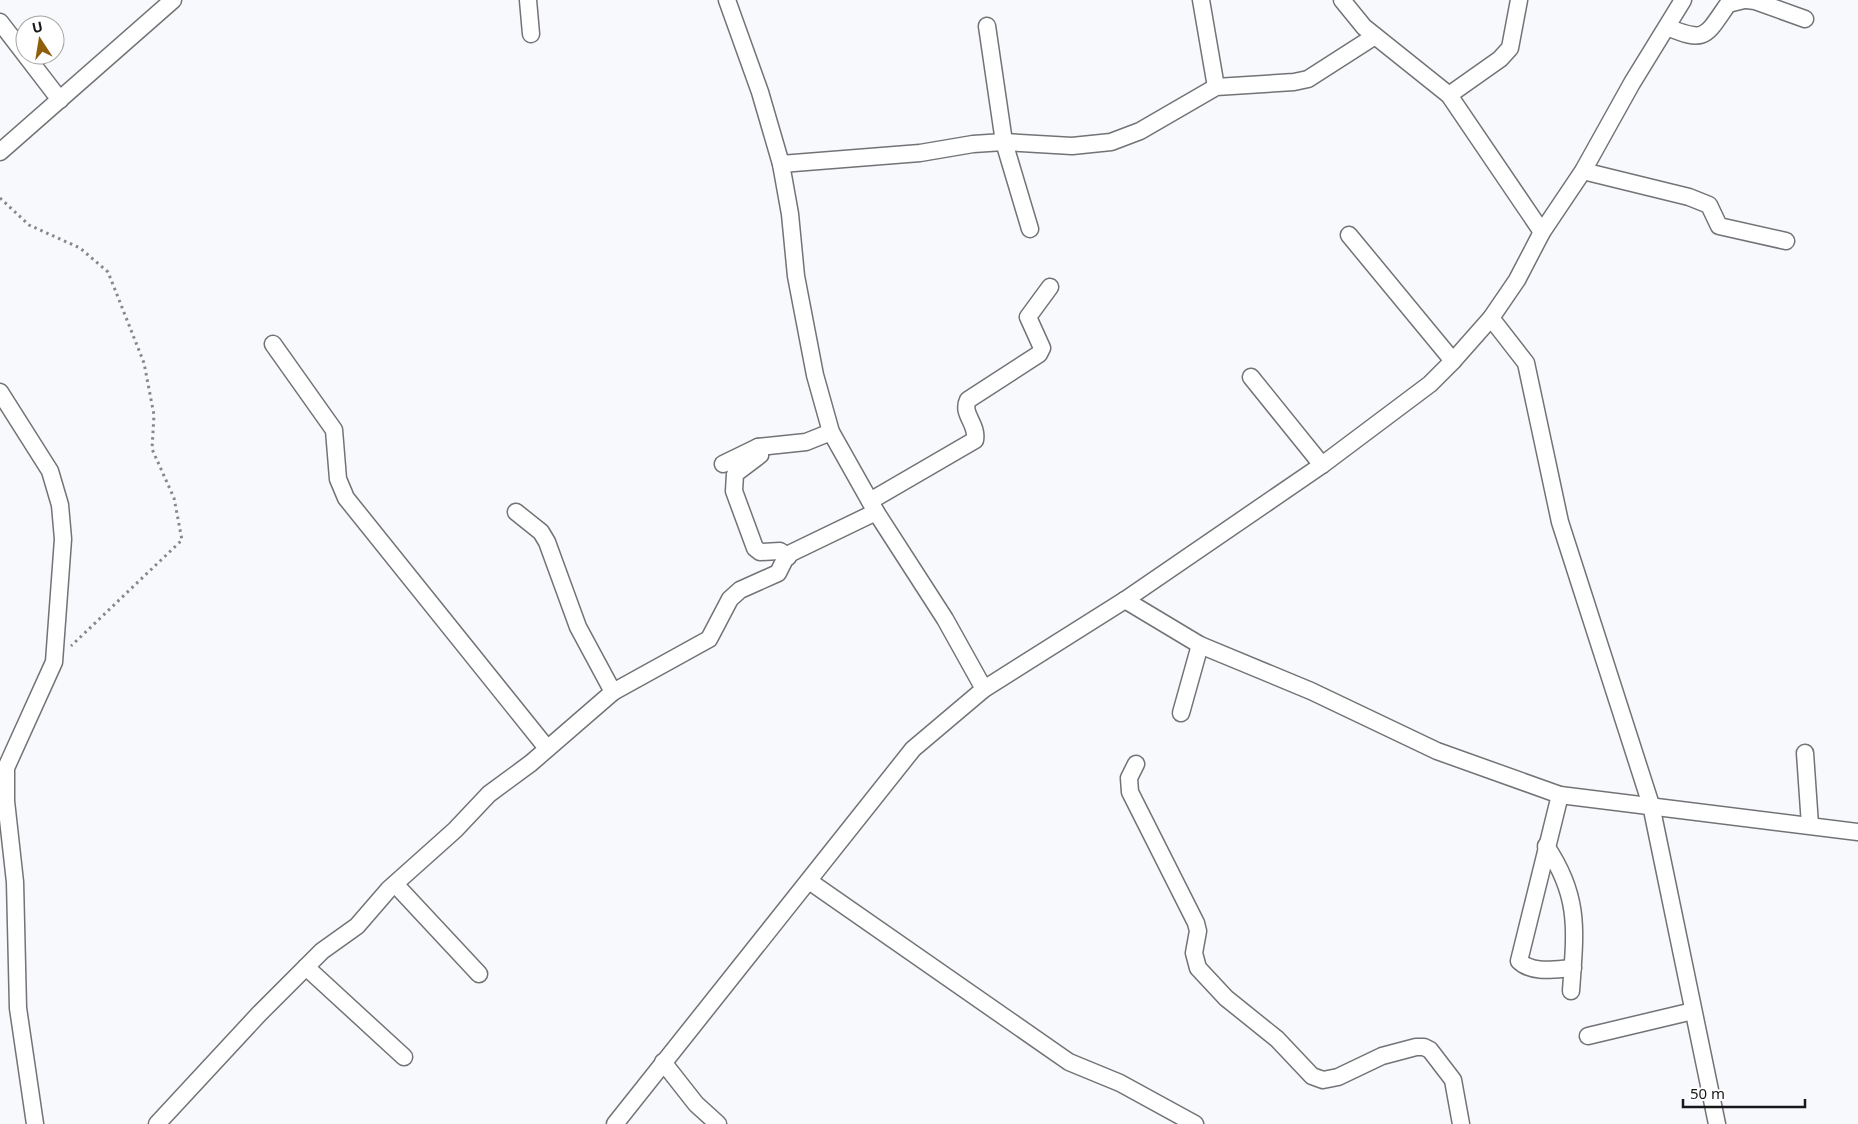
<svg xmlns="http://www.w3.org/2000/svg" width="1858" height="1124" viewBox="0 0 1858 1124" font-family="'Noto Sans',sans-serif">
<style>
.lines{fill:none;stroke-linecap:round;stroke-linejoin:round}
.minor-casing{stroke:#717375;stroke-width:19}
.path{stroke:#868789;stroke-width:3;stroke-dasharray:2.5 4;stroke-linecap:butt}
.minor{stroke:#fff;stroke-width:16}
</style>
<rect width="100%" height="100%" fill="#f7f9fc"/>
<g class="lines">
<g class="minor-casing">
<g id="minor">
<path d="M 528,0 L 531,34"/>
<path d="M 727,0 L 760,92 L 781,164 L 790,214 L 796,276 L 815,375 L 831,432 L 876,512 L 945,619 L 984,689"/>
<path d="M 1201,0 L 1216,87"/>
<path d="M 1342,0 L 1364,27 L 1449,95 L 1542,232"/>
<path d="M 1747,0 L 1755,1 L 1805,19"/>
<path d="M 0,22 L 60,100"/>
<path d="M 987,26 L 1004,142 L 1030,229"/>
<path d="M 1667,27 C 1706,43 1705,37 1728,4 L 1744,0"/>
<path d="M 1449,95 L 1500,59 L 1510,48 L 1519,0"/>
<path d="M 0,152 L 173,0"/>
<path d="M 781,164 L 920,153 L 973,144 L 1004,142 L 1072,146 L 1111,142 L 1140,131 L 1216,87 L 1294,82 L 1308,79 L 1375,36"/>
<path d="M 1583,171 L 1689,197 L 1709,205 L 1719,226 L 1786,241"/>
<path d="M 1349,235 L 1453,361"/>
<path d="M 1491,318 L 1526,363 L 1560,522 L 1651,805 L 1717,1124"/>
<path d="M 273,344 L 334,430 L 338,479 L 346,498 L 546,747"/>
<path d="M 1251,377 L 1322,465"/>
<path d="M 0,392 L 50,471 L 60,505 L 63,539 L 54,662 L 6,768 L 6,801 L 15,882 L 18,1008 L 35,1124"/>
<path d="M 758,447 L 760,455 L 735,474 L 734,491 L 755,548 L 760,552 L 780,551 L 788,557"/>
<path d="M 723,464 L 758,447 L 806,442 L 831,432"/>
<path d="M 870,501 L 975,440 C 978,424 961,414 968,400 L 1039,354 L 1042,348 L 1028,317 L 1050,287"/>
<path d="M 516,512 L 541,532 L 547,542 L 578,627 L 613,692 L 709,639 L 730,599 L 740,590 L 778,573 L 785,559 L 791,553 L 876,512"/>
<path d="M 1125,600 L 1200,645 L 1311,691 L 1437,751 L 1560,795 L 1858,832"/>
<path d="M 1181,713 L 1200,645"/>
<path d="M 1805,753 L 1810,825"/>
<path d="M 1136,764 L 1129,778 L 1130,792 L 1196,923 L 1198,931 L 1194,953 L 1198,968 L 1226,998 L 1277,1039 L 1312,1076 L 1323,1080 L 1338,1077 L 1382,1056 L 1416,1047 L 1424,1047 L 1430,1050 L 1453,1080 L 1461,1124"/>
<path d="M 1560,795 L 1519,961 C 1532,974 1556,969 1573,968"/>
<path d="M 1546,846 C 1581,898 1575,932 1571,991"/>
<path d="M 809,881 L 1069,1062 L 1120,1083 L 1195,1124"/>
<path d="M 395,884 L 479,974"/>
<path d="M 306,967 L 404,1057"/>
<path d="M 1588,1036 L 1693,1011"/>
<path d="M 663,1062 L 696,1104 L 718,1124"/>
<path d="M 157,1124 L 259,1014 L 322,951 L 357,926 L 389,889 L 455,830 L 489,794 L 531,763 L 613,692"/>
<path d="M 615,1124 L 913,749 L 984,689 L 1125,600 L 1322,465 L 1430,384 L 1453,361 L 1491,318 L 1517,280 L 1542,232 L 1583,171 L 1632,83 L 1683,0"/>
</g>
</g>
<path class="path" d="M 0,198 L 29,225 L 80,248 L 108,272 L 144,363 L 154,415 L 152,449 L 174,498 L 182,540 L 71,646"/>
<use href="#minor" class="minor"/>
</g>
<g transform="translate(40 40) rotate(348)"><circle r="24" fill="#ffffff" stroke="#a3a3a3"/>
<path d="M0-4L9 19L0 12L-9 19Z" fill="#8e5e09"/>
<text y="-8" font-size="14" font-weight="bold" text-anchor="middle" fill="#181819">U</text>
</g>
<path d="M1683 1099v8h122v-8" fill="none" stroke="#181819" stroke-width="2.5"/>
<text x="1690" y="1099" font-size="15" fill="#181819" stroke="#ffffff" stroke-width="4" paint-order="stroke">50 m</text>
</svg>
